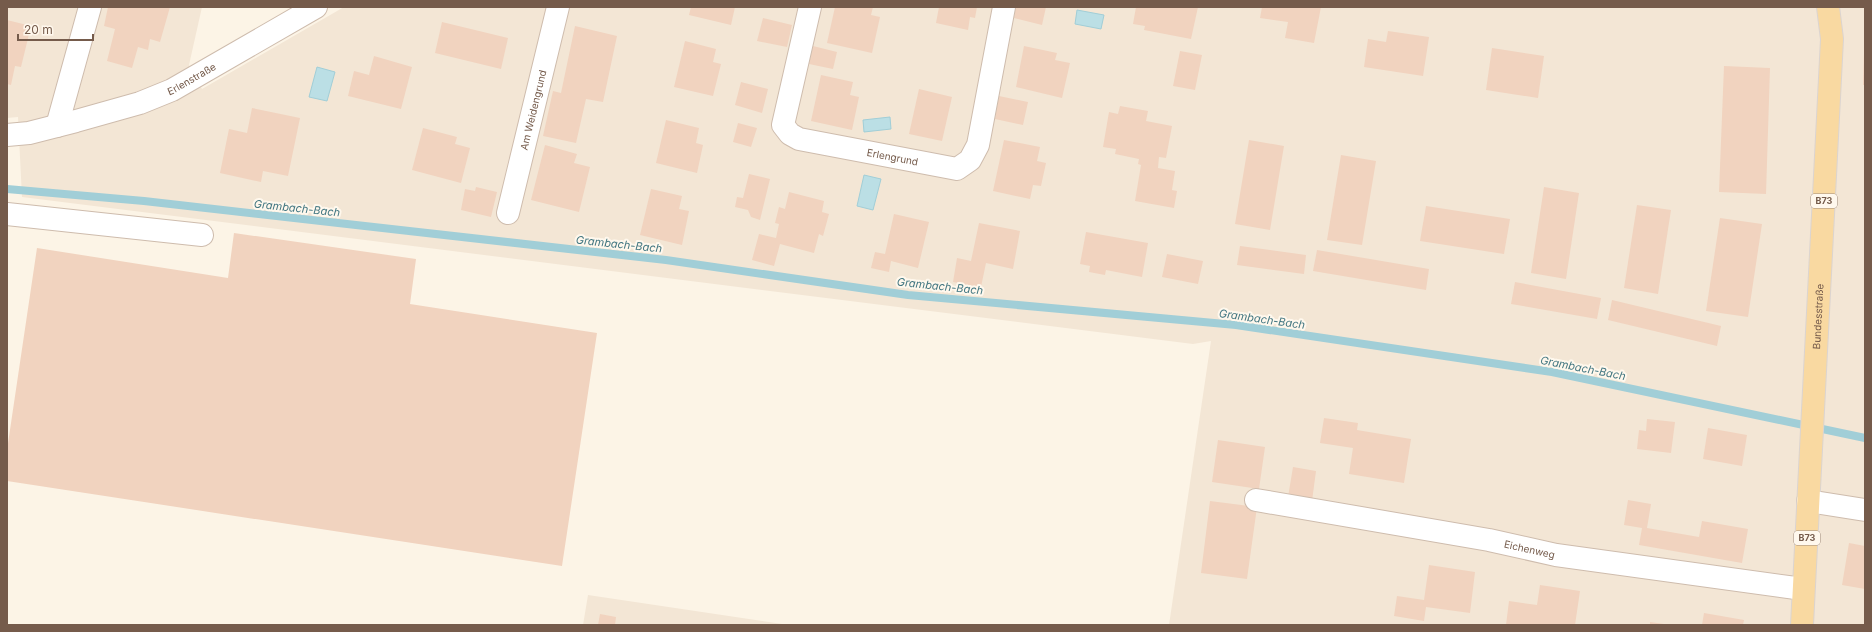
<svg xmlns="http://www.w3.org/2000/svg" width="1872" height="632" viewBox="0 0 1872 632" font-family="Inter,sans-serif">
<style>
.residential{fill:#f3e6d5}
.water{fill:#bbdfe5;stroke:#a1ced7}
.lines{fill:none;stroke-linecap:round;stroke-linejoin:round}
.stream{stroke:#a1ced7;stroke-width:8}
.building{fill:#f1d3bf}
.minor-casing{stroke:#cebcad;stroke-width:24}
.major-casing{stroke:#dbd4d0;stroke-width:24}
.minor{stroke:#fff;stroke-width:22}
.major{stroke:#f9d9a1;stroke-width:22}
.labels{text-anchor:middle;stroke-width:4;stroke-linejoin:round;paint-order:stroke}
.shield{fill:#fff8ed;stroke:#9e8a7c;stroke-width:1}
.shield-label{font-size:9px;font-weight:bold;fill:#755b4b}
.street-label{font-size:10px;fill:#755b4b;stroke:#fff8ed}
.water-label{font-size:11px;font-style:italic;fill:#427681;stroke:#fff8ed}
</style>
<rect width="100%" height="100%" fill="#fcf4e6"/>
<g class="residential">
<path d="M 7,7 L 202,7 L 189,65 L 202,89 L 344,7 L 1865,7 L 1865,625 L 1169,625 L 1211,341 L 1193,344 L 22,197 L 18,117 L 7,118 Z"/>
<path d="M 588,595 L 789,625 L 583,625 Z"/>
</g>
<g class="water">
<path d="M 1077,10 L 1104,15 L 1101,29 L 1075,24 Z"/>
<path d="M 317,67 L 335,72 L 327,101 L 309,97 Z"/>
<path d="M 890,117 L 891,129 L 864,132 L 863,120 Z"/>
<path d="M 864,175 L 881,179 L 873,210 L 857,206 Z"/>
</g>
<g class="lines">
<path class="stream" d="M 7,189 L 144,201 L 666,260 L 908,295 L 1236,325 L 1552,372 L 1865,438"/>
</g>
<g class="building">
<path d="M 108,7 L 170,7 L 160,42 L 150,39 L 148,50 L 138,47 L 132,68 L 107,61 L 115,29 L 104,26 Z"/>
<path d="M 691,7 L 735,7 L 731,25 L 689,15 Z"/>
<path d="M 835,7 L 873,7 L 871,15 L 880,17 L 872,53 L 827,43 Z"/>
<path d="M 939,7 L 977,7 L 975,18 L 970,17 L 968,30 L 936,23 Z"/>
<path d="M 1016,7 L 1046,7 L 1042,25 L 1014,18 Z"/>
<path d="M 1136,7 L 1198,7 L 1191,39 L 1144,30 L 1145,26 L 1133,24 Z"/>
<path d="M 1262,7 L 1321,7 L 1314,43 L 1285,38 L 1288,22 L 1260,18 Z"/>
<path d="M 763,18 L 792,25 L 787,47 L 757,41 Z"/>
<path d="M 7,20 L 31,26 L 21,67 L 15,66 L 11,85 L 7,84 Z"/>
<path d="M 442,22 L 508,38 L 501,69 L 435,53 Z"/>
<path d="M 575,26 L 617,36 L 603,102 L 586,99 L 576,143 L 543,136 L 553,91 L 561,93 Z"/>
<path d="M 1388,31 L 1429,37 L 1423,76 L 1364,67 L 1368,39 L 1386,42 Z"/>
<path d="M 685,41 L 716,49 L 713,62 L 721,64 L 713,96 L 674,87 Z"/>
<path d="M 813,46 L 837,52 L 833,69 L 809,64 Z"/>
<path d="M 1024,46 L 1057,53 L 1055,60 L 1070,63 L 1062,98 L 1016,87 Z"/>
<path d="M 1492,48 L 1544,56 L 1538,98 L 1486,90 Z"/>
<path d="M 1180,51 L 1202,55 L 1195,90 L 1173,86 Z"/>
<path d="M 1864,53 L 1865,53 L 1865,85 L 1863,85 Z"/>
<path d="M 374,56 L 412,67 L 401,109 L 348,96 L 354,71 L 369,75 Z"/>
<path d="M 1724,66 L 1770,68 L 1766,194 L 1719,192 Z"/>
<path d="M 821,75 L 853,82 L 850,95 L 859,97 L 852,130 L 811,121 Z"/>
<path d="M 741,82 L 768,89 L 762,113 L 735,105 Z"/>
<path d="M 919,89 L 952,97 L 942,141 L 909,134 Z"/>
<path d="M 999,96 L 1028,102 L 1023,125 L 995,119 Z"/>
<path d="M 1120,106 L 1148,111 L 1146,121 L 1172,126 L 1166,158 L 1159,157 L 1158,168 L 1175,171 L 1172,190 L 1177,191 L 1174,208 L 1135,201 L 1141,165 L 1138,164 L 1139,159 L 1115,154 L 1116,149 L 1103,147 L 1109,112 L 1118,114 Z"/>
<path d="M 252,108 L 300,118 L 288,176 L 263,171 L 261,182 L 220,173 L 229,129 L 247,133 Z"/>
<path d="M 666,120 L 699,128 L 696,143 L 703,145 L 697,173 L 656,163 Z"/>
<path d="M 738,123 L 757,128 L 751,147 L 733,142 Z"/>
<path d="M 423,128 L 457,137 L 455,144 L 470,148 L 461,183 L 412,170 Z"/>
<path d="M 1004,140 L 1040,147 L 1037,161 L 1046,163 L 1041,186 L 1033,185 L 1030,199 L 993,191 Z"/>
<path d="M 1249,140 L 1284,146 L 1270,230 L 1235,224 Z"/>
<path d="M 545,145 L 577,154 L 574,163 L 590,167 L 579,212 L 531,200 Z"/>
<path d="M 1341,155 L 1376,161 L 1362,245 L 1327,240 Z"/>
<path d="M 749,174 L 770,179 L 760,220 L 751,217 L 748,210 L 735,207 L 737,197 L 743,198 Z"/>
<path d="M 476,187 L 497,192 L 491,217 L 461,210 L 465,189 L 475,191 Z"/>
<path d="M 1544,187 L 1579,193 L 1566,279 L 1531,273 Z"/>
<path d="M 651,189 L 682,196 L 679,209 L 689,211 L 682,245 L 640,235 Z"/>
<path d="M 789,192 L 824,201 L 822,212 L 829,214 L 823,236 L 819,234 L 814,253 L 780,244 L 774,266 L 752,260 L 759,234 L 776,238 L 779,224 L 775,223 L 779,207 L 785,209 Z"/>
<path d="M 1637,205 L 1671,210 L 1658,294 L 1624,288 Z"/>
<path d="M 1426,206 L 1510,219 L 1504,254 L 1420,241 Z"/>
<path d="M 894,214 L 929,222 L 918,268 L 891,261 L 889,272 L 871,268 L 875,252 L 885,254 Z"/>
<path d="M 1720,218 L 1762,224 L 1748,317 L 1706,311 Z"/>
<path d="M 979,223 L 1020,231 L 1013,269 L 986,263 L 981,287 L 953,282 L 957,258 L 971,261 Z"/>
<path d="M 1086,232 L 1148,243 L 1142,277 L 1106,270 L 1105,275 L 1089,272 L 1090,266 L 1080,264 Z"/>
<path d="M 234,233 L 416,259 L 410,304 L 597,333 L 562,566 L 7,481 L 7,450 L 37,248 L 228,278 Z"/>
<path d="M 1240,246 L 1306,255 L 1304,274 L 1237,265 Z"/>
<path d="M 1317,250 L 1429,269 L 1426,290 L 1313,271 Z"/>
<path d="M 1167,254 L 1203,261 L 1198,284 L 1162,277 Z"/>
<path d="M 1515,282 L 1601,298 L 1597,319 L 1511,304 Z"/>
<path d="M 1612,300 L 1721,326 L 1717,346 L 1608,320 Z"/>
<path d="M 1324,418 L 1358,423 L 1357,430 L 1411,439 L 1404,483 L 1349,474 L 1353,448 L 1320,443 Z"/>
<path d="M 1647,419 L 1675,422 L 1671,453 L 1637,449 L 1639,430 L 1646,431 Z"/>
<path d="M 1708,428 L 1747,435 L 1742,466 L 1703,459 Z"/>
<path d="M 1218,440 L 1265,447 L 1259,489 L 1212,482 Z"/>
<path d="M 1293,467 L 1316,471 L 1312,501 L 1288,497 Z"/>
<path d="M 1628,500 L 1651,504 L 1647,528 L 1699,537 L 1702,521 L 1748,529 L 1742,563 L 1639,545 L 1642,528 L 1624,525 Z"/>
<path d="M 1210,501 L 1257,507 L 1247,579 L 1201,573 Z"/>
<path d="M 1849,543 L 1865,546 L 1865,589 L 1842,585 Z"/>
<path d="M 1429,565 L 1475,572 L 1470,613 L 1426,607 L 1424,621 L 1394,616 L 1397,596 L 1424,600 Z"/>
<path d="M 1540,585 L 1580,591 L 1575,625 L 1506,625 L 1509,601 L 1537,605 Z"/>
<path d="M 1704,613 L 1744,620 L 1743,625 L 1702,625 Z"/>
<path d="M 600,614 L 616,617 L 615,625 L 598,625 Z"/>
<path d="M 1650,622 L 1664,624 L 1664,625 L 1650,625 Z"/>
</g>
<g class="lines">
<g class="minor-casing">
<g id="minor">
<path id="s1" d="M 810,7 L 783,125 L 790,134 L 799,139 L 957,169 L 970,160 L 978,145 L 1004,7"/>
<path d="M 57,126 L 90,7"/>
<path id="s2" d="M 7,135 L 29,133 L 76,121 L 140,103 L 172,90 L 316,7"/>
<path id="s3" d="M 508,213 L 558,7"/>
<path d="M 7,214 L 202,235"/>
<path id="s4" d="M 1256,500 L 1489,540 L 1556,555 L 1803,589"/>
<path d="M 1808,501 L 1865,510"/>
</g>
</g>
<g class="major-casing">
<g id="major">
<path id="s5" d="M 1802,625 L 1832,39 L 1828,7"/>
</g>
</g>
<use href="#minor" class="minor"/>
<use href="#major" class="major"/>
</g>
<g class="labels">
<g class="shield">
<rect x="1811" y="194" width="26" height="14" rx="3"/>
<rect x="1794" y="531" width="26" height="14" rx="3"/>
</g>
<g class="shield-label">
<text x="1824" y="204">B73</text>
<text x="1807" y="541">B73</text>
</g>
<g class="street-label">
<text dy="4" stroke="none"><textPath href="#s2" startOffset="194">Erlenstraße</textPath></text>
<text dy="4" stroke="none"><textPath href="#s3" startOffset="106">Am Weidengrund</textPath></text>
<text dy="4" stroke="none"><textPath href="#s1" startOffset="238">Erlengrund</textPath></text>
<text dy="4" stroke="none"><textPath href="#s5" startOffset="309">Bundesstraße</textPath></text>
<text dy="4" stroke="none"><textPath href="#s4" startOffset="278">Eichenweg</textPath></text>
</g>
<g class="water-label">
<text transform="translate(297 208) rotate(6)" y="4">Grambach-Bach</text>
<text transform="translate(619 244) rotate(6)" y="4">Grambach-Bach</text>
<text transform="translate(940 286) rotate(6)" y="4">Grambach-Bach</text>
<text transform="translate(1262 319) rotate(8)" y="4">Grambach-Bach</text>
<text transform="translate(1583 368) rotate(11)" y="4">Grambach-Bach</text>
</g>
</g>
<rect width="1872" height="632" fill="none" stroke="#755b4b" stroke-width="16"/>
<path d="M18 34v6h75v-6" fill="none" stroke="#755b4b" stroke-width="2"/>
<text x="24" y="34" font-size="12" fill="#755b4b" stroke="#fff8ed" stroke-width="3" paint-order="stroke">20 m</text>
</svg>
